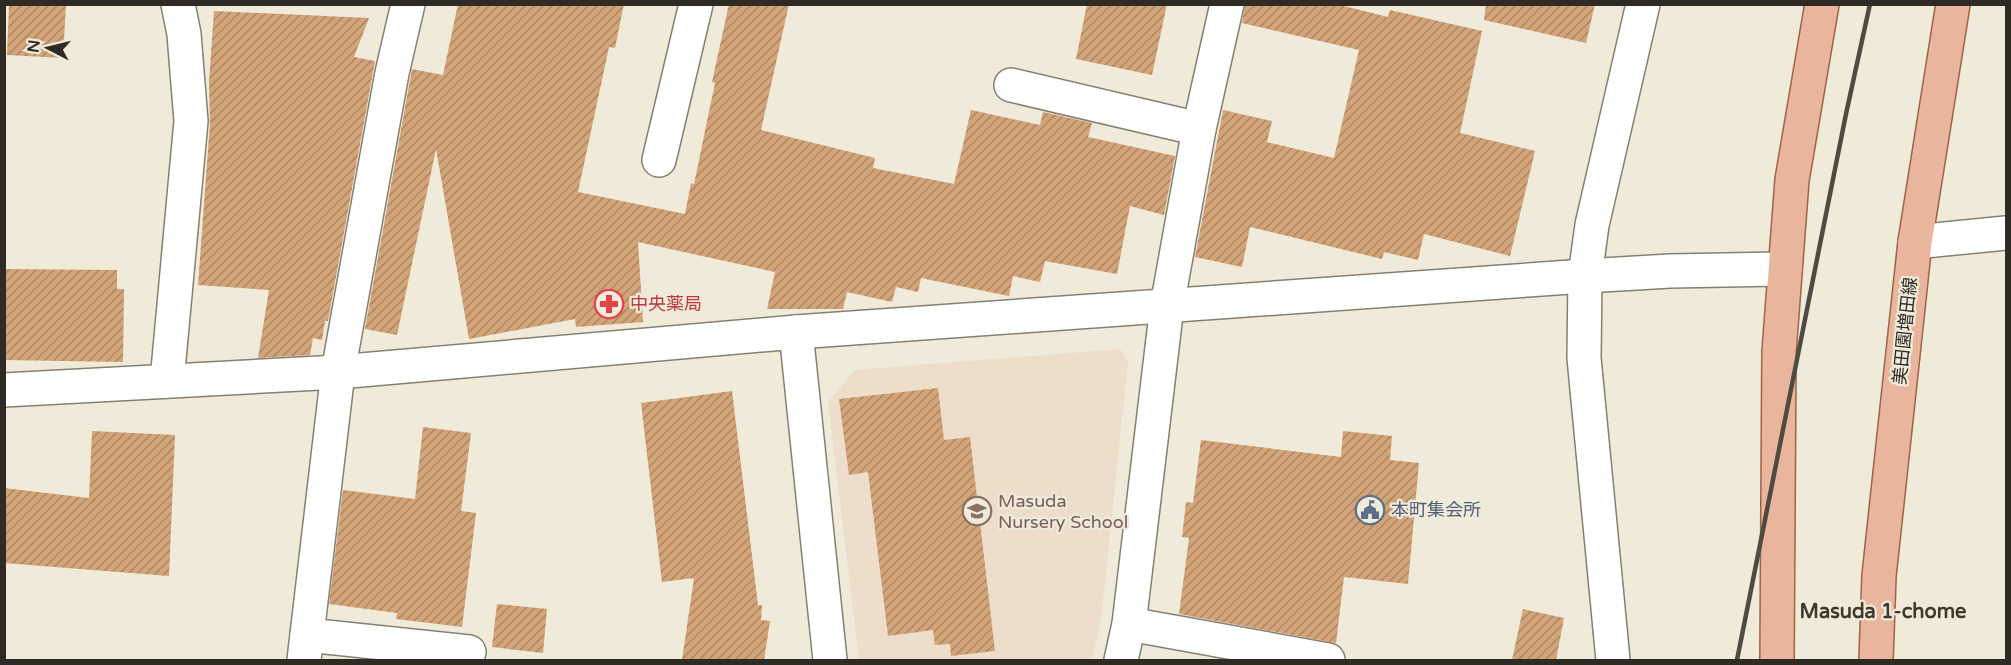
<svg xmlns="http://www.w3.org/2000/svg" width="2011" height="665" viewBox="0 0 2011 665" font-family="'Varela Round','Noto Sans JP',sans-serif">
<style>
.education{fill:#ecdecb}
.building{fill:url(#building-hatch)}
.lines{fill:none;stroke-linecap:round;stroke-linejoin:round}
.minor-casing{stroke:#858171;stroke-width:36}
.major-casing{stroke:#9e6447;stroke-width:36}
.minor{stroke:#fff;stroke-width:33}
.major{stroke:#e9b59c;stroke-width:33}
.rail{stroke:#4d4b42;stroke-width:4.5}
.labels{text-anchor:middle;stroke-width:4.5;stroke-linejoin:round;paint-order:stroke}
.health-label{font-size:18px;fill:#be3a42;stroke:#efead9;text-anchor:start}
.street-label{font-size:18px;fill:#2d2b24;stroke:#efead9}
.education-label{font-size:18px;fill:#785e54;stroke:#efead9;text-anchor:start}
.service-label{font-size:18px;fill:#4e5e75;stroke:#efead9;text-anchor:start}
.neighbourhood-label{font-size:20px;font-weight:bold;fill:#3e3a2c;stroke:#efead9}
</style>
<defs>
<pattern id="building-hatch" width="6" height="6" patternUnits="userSpaceOnUse" patternTransform="scale(1.5)"><rect width="6" height="6" fill="#d4a479"/><path d="M-1 1l2-2M0 6l6-6M5 7l2-2" fill="none" stroke="#ac8663"/></pattern>
</defs>
<rect width="100%" height="100%" fill="#efead9"/>
<path class="education" d="M 1120,349 L 1128,362 L 1101,620 L 1092,660 L 859,660 L 828,402 L 855,370 Z"/>
<g class="building">
<path d="M 9,4 L 66,4 L 63,58 L 7,55 Z"/>
<path d="M 458,4 L 624,4 L 615,48 L 609,47 L 578,192 L 685,214 L 691,183 L 694,184 L 715,83 L 712,82 L 729,4 L 789,4 L 761,130 L 875,158 L 873,168 L 954,184 L 971,110 L 1040,125 L 1043,112 L 1092,123 L 1088,137 L 1175,156 L 1164,215 L 1130,206 L 1117,274 L 1045,261 L 1040,282 L 1013,276 L 1009,296 L 921,278 L 918,292 L 896,287 L 892,302 L 847,292 L 843,309 L 767,309 L 775,272 L 638,242 L 643,322 L 576,327 L 575,319 L 469,339 L 436,149 L 397,335 L 365,329 L 412,69 L 443,75 Z"/>
<path d="M 1087,4 L 1167,4 L 1152,75 L 1076,59 Z"/>
<path d="M 1245,4 L 1336,4 L 1388,17 L 1390,10 L 1482,31 L 1460,133 L 1535,151 L 1510,256 L 1424,234 L 1418,260 L 1384,252 L 1382,259 L 1250,227 L 1242,267 L 1195,257 L 1223,110 L 1272,121 L 1267,142 L 1334,158 L 1359,50 L 1242,23 Z"/>
<path d="M 1486,4 L 1595,4 L 1586,43 L 1484,20 Z"/>
<path d="M 214,11 L 369,18 L 354,57 L 375,61 L 328,321 L 325,321 L 322,340 L 313,338 L 310,355 L 258,358 L 269,290 L 198,285 L 210,123 L 209,82 Z"/>
<path d="M 4,269 L 117,270 L 117,289 L 124,289 L 123,362 L 4,360 Z"/>
<path d="M 938,388 L 944,440 L 970,437 L 995,651 L 951,656 L 950,644 L 935,645 L 933,630 L 888,636 L 868,472 L 849,475 L 839,399 Z"/>
<path d="M 732,391 L 758,605 L 762,605 L 761,620 L 770,621 L 764,660 L 682,660 L 694,578 L 662,582 L 641,403 Z"/>
<path d="M 423,427 L 471,433 L 461,511 L 476,513 L 462,627 L 396,619 L 397,613 L 329,604 L 343,490 L 415,499 Z"/>
<path d="M 92,431 L 175,435 L 169,576 L 4,563 L 4,488 L 89,498 Z"/>
<path d="M 1343,431 L 1392,436 L 1390,460 L 1419,463 L 1408,584 L 1344,577 L 1336,643 L 1179,614 L 1189,538 L 1182,537 L 1186,502 L 1193,503 L 1201,440 L 1341,457 Z"/>
<path d="M 497,604 L 547,609 L 543,653 L 492,647 Z"/>
<path d="M 1523,609 L 1564,618 L 1556,660 L 1512,660 Z"/>
</g>
<g class="lines">
<g class="minor-casing">
<g id="minor">
<path d="M 1011,85 L 1199,129"/>
<path d="M 659,160 L 696,4"/>
<path d="M 1915,242 L 2006,233"/>
<path d="M 796,332 L 830,660"/>
<path d="M 167,381 L 191,121 L 184,34 L 178,4"/>
<path d="M 4,390 L 338,372 L 796,332 L 1585,276 L 1670,271 L 1785,269"/>
<path d="M 1129,624 L 1328,660"/>
<path d="M 307,635 L 469,652"/>
<path d="M 304,660 L 338,372 L 392,73 L 408,4"/>
<path d="M 1121,660 L 1129,624 L 1167,306 L 1199,129 L 1227,4"/>
<path d="M 1613,660 L 1584,358 L 1585,276 L 1592,225 L 1643,4"/>
</g>
</g>
<g class="major-casing">
<g id="major">
<path d="M 1777,660 L 1779,352 L 1792,180 L 1822,4"/>
<path d="M 1876,660 L 1879,576 L 1915,242 L 1953,4"/>
</g>
</g>
<use href="#minor" class="minor"/>
<use href="#major" class="major"/>
<path class="rail" d="M 1737,660 L 1846,114 L 1870,4"/>
</g>
<defs>
<g id="pharmacy-ring" transform="scale(1.5)"><circle r="9.5" fill="#efead9" stroke="#e0444e" stroke-width="1.5"/><path d="M-2-6h4v4h4v4h-4v4h-4v-4h-4v-4h4Z" fill="#e0444e"/></g>
<g id="civic-ring" transform="scale(1.5)"><circle r="9.5" fill="#efead9" stroke="#5c6f8a" stroke-width="1.5"/><path d="M-.6-6.5H3V-4.5H.6V-3L4-1V1h2V6H-6V1h2V-1L-.6-3ZM-1.2 2.5V6h2.4V2.5Z" fill="#5c6f8a"/></g>
<g id="school-ring" transform="scale(1.5)"><circle r="9.5" fill="#efead9" stroke="#8d6e63" stroke-width="1.5"/><path d="M0-5L7-2L0 1L-7-2ZM-4 1L0 2.5L4 1V4Q0 6-4 4Z" fill="#8d6e63"/></g>
</defs>
<g fill-rule="evenodd">
<use href="#pharmacy-ring" x="609" y="304"/>
<use href="#civic-ring" x="1370" y="510"/>
<use href="#school-ring" x="977" y="511"/>
</g>
<g class="labels">
<g class="health-label">
<text x="630" y="310">中央薬局</text>
</g>
<g class="street-label">
<text transform="translate(1905 331) rotate(-84)" y="6">美田園増田線</text>
</g>
<g class="education-label">
<text x="998" y="507">Masuda<tspan x="998" dy="21">Nursery School</tspan></text>
</g>
<g class="service-label">
<text x="1391" y="516">本町集会所</text>
</g>
<g class="neighbourhood-label">
<text x="1883" y="618">Masuda 1-chome</text>
</g>
</g>
<rect width="2011" height="665" fill="none" stroke="#2d2b24" stroke-width="12"/>
<g transform="translate(48 48) rotate(277)" stroke="#efead9" stroke-width="4.5" paint-order="stroke">
<path d="M0-4.5L10 22L0 15L-10 22Z" fill="#2d2b24"/>
<text y="-9" font-size="16" font-weight="bold" text-anchor="middle" fill="#2d2b24">N</text>
</g>
</svg>
